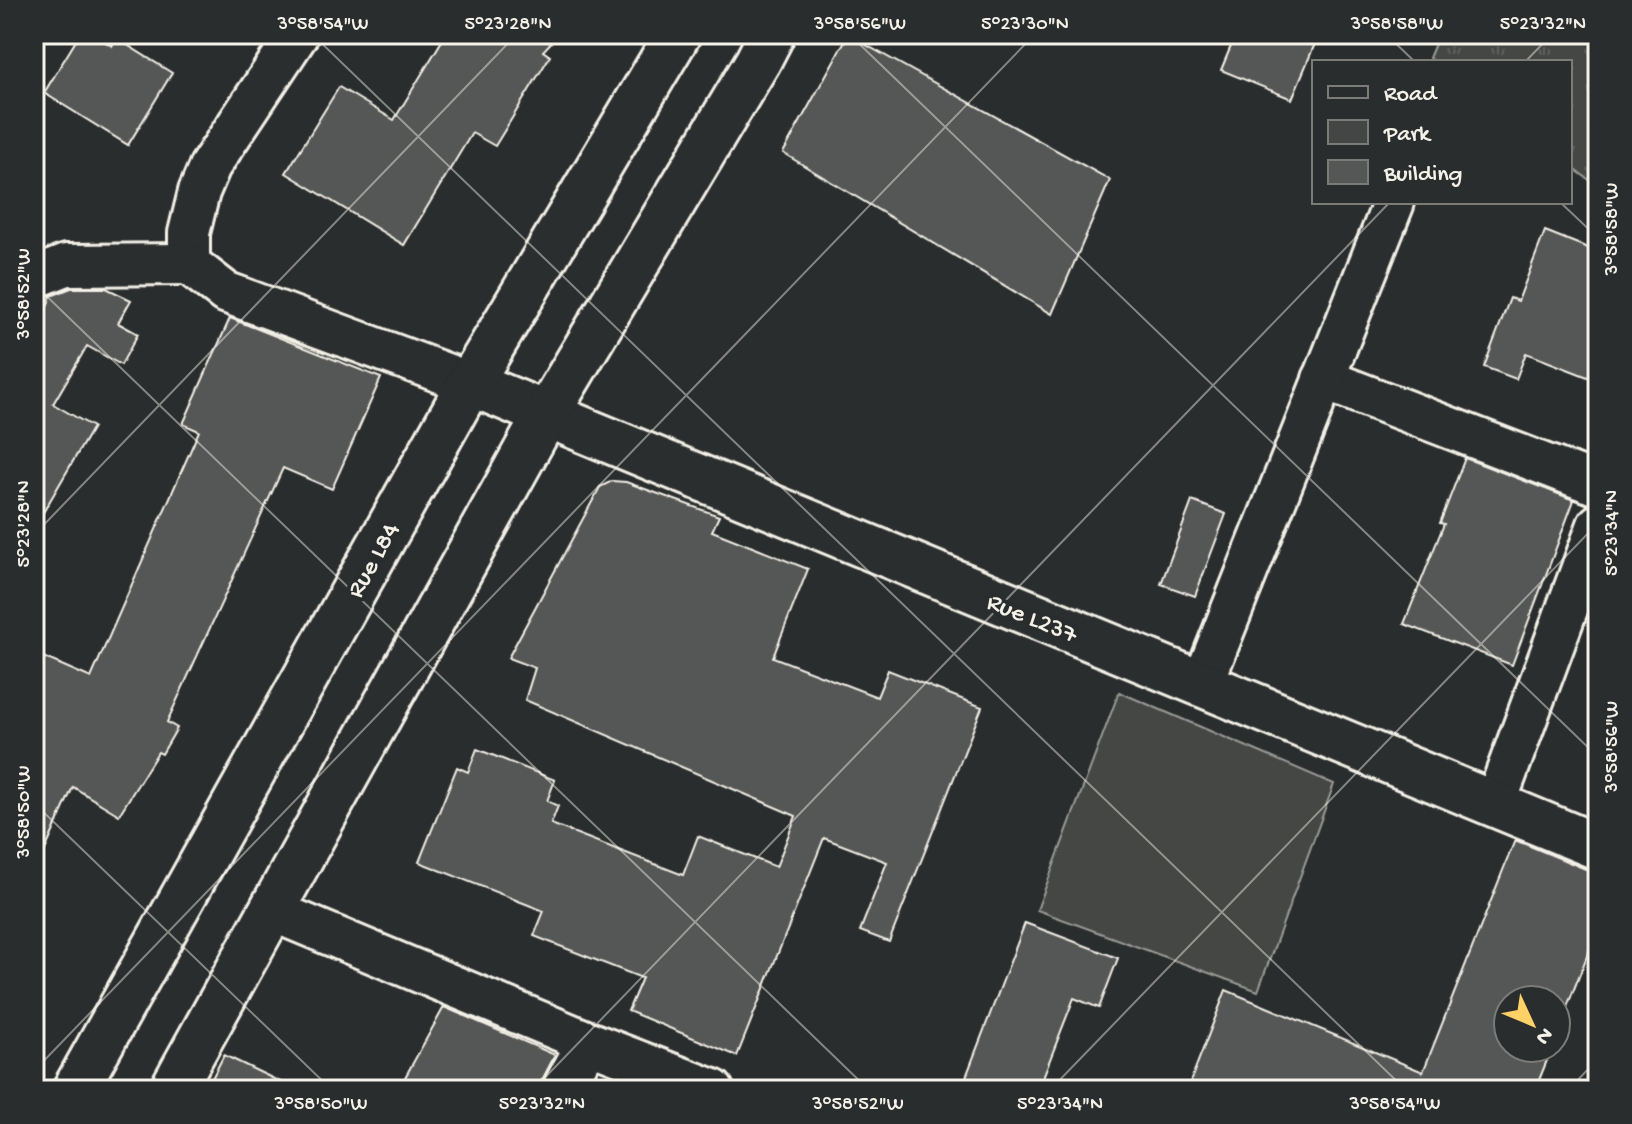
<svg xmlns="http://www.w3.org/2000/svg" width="1632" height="1124" viewBox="0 0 1632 1124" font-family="'Gochi Hand',sans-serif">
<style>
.grass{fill:url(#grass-tufts);stroke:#9c9c96;stroke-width:2}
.green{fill:#444645;stroke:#9c9c96;stroke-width:2}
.building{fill:#555756;stroke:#f4f1e8;stroke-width:2}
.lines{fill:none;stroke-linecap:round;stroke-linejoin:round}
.minor-casing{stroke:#f4f1e8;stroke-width:46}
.tertiary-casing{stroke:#f4f1e8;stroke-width:50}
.secondary-casing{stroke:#f4f1e8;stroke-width:50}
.minor{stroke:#2a2d2e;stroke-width:40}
.tertiary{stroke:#2a2d2e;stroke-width:44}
.secondary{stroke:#2a2d2e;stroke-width:44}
.ticks{fill:none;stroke:#f4f1e8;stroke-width:2;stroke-opacity:0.45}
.labels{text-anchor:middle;stroke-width:8;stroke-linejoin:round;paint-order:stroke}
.street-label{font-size:26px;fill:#f4f1e8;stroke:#2a2d2e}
.neatline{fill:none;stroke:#f4f1e8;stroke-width:3}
.ticks-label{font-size:20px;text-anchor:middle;fill:#f4f1e8}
</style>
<defs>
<pattern id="grass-tufts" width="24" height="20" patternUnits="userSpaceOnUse" patternTransform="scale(2)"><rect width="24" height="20" fill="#444645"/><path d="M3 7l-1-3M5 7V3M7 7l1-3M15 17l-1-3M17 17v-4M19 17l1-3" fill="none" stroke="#606160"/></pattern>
</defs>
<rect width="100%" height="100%" fill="#2a2d2e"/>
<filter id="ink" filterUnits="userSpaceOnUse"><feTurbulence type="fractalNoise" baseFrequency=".0125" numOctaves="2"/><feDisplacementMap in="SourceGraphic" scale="16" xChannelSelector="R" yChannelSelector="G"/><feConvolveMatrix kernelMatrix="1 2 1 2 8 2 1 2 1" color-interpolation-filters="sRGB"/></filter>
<g filter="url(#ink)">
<path class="grass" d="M 1439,34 L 1598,34 L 1598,186 L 1570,166 L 1570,62 L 1434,62 L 1429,58 Z"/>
<path class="green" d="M 1119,692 L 1334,784 L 1258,991 L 1037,910 Z"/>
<g class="building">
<path d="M 80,34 L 93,34 L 112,46 L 116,38 L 172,73 L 128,145 L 44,93 Z"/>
<path d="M 446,34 L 559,34 L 543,51 L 550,56 L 495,146 L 472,133 L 404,245 L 286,173 L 339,87 L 394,120 Z"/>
<path d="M 1236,34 L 1319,34 L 1292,99 L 1221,70 Z"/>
<path d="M 848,35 L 1110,180 L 1052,314 L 783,153 Z"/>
<path d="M 1545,231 L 1598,252 L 1598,381 L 1526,353 L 1516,379 L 1484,367 L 1510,298 L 1518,301 Z"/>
<path d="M 71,288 L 106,288 L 131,300 L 118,323 L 138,334 L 121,365 L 87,346 L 53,404 L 93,427 L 34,528 L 34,341 L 51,296 Z"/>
<path d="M 230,318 L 381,378 L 332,489 L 283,468 L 167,722 L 177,728 L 162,754 L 158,752 L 119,815 L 73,787 L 34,875 L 34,653 L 91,678 L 199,431 L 183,424 Z"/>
<path d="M 1465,458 L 1574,500 L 1512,665 L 1404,624 L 1444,524 L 1440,523 Z"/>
<path d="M 612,481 L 626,482 L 719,516 L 712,531 L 808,569 L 773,657 L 877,697 L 888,670 L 982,707 L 889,942 L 860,931 L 887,862 L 824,838 L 737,1056 L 628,1011 L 642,978 L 534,936 L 544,911 L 419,862 L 457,767 L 468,772 L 477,749 L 555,780 L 547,801 L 558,806 L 551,824 L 683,875 L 698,836 L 776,867 L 796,816 L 525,700 L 535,668 L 508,658 L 600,487 Z"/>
<path d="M 1192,501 L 1226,514 L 1195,596 L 1161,584 Z"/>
<path d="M 1515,840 L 1588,870 L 1598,871 L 1598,928 L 1556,1035 L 1556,1000 L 1508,1000 L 1508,1048 L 1552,1048 L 1535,1090 L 1187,1090 L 1226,990 L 1423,1072 Z"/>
<path d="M 1025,923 L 1118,958 L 1099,1008 L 1074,998 L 1038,1090 L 961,1090 Z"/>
<path d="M 444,1007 L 555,1055 L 537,1090 L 398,1090 Z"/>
<path d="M 224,1055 L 297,1090 L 206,1090 Z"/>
</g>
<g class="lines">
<g class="minor-casing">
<g id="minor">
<path d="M 298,34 L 210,166 L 199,192 L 189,233 L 189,264 L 225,292 L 470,383"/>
<path d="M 34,278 L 66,265 L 189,264"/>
<path d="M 1323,379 L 1598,485"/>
<path d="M 1202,685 L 1394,202"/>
<path d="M 1495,804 L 1598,525"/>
<path d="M 273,911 L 588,1042 L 713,1090"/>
<path d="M 562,1090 L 588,1042"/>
</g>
</g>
<g class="tertiary-casing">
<path id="tertiary" d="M 470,383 L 1598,847"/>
</g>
<g class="secondary-casing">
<g id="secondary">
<path d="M 75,1090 L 470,383 L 678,34"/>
<path d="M 172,1090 L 546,415 L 758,61 L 772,34"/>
</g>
</g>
<use href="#minor" class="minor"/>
<use href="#tertiary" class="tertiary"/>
<use href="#secondary" class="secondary"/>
</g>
</g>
<path class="ticks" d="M 312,34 L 1406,1090M 849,34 L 1598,757M 1386,34 L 1415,62M 1525,62 L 1552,34M 1560,202 L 1598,238M 34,284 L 869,1090M 34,535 L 517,34M 34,803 L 332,1090M 34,1071 L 1035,34M 533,1090 L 1390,202M 1050,1090 L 1598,523M 1568,1090 L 1598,1059"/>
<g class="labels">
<g class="street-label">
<text transform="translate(371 559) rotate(-61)" y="9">Rue L84</text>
<text transform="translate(1033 616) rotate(22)" y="9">Rue L237</text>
</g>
</g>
<rect width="1632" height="1124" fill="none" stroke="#2a2d2e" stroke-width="88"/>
<rect x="1312" y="60" width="260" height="144" fill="#2a2d2e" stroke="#7b7b78" stroke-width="2"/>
<rect x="1328" y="86" width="40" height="12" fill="#2a2d2e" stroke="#7b7b78" stroke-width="2"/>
<text x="1384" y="100" font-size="24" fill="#f4f1e8">Road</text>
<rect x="1328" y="120" width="40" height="24" fill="#444645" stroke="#7b7b78" stroke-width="2"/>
<text x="1384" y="140" font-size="24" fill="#f4f1e8">Park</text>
<rect x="1328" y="160" width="40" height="24" fill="#555756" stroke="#7b7b78" stroke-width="2"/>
<text x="1384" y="180" font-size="24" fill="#f4f1e8">Building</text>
<g transform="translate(1532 1024) rotate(134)"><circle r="38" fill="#2a2d2e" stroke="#7b7b78" stroke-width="2"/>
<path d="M0-6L14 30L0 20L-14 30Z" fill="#ffd166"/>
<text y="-12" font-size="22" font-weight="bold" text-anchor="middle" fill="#f4f1e8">N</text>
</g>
<rect x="44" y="44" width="1544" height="1036" class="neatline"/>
<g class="ticks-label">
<text x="323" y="29">3°58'54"W</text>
<text x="508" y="29">5°23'28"N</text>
<text x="860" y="29">3°58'56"W</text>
<text x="1025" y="29">5°23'30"N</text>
<text x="1397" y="29">3°58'58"W</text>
<text x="1543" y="29">5°23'32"N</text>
<text transform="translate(1610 229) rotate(-90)" y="7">3°58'58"W</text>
<text transform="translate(22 294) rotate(-90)" y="7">3°58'52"W</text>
<text transform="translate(22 524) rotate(-90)" y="7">5°23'28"N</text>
<text transform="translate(1610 533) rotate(-90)" y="7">5°23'34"N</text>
<text transform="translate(1610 747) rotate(-90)" y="7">3°58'56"W</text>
<text transform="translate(22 812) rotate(-90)" y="7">3°58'50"W</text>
<text x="321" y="1109">3°58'50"W</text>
<text x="542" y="1109">5°23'32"N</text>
<text x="858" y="1109">3°58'52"W</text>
<text x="1060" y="1109">5°23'34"N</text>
<text x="1395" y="1109">3°58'54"W</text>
</g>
</svg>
